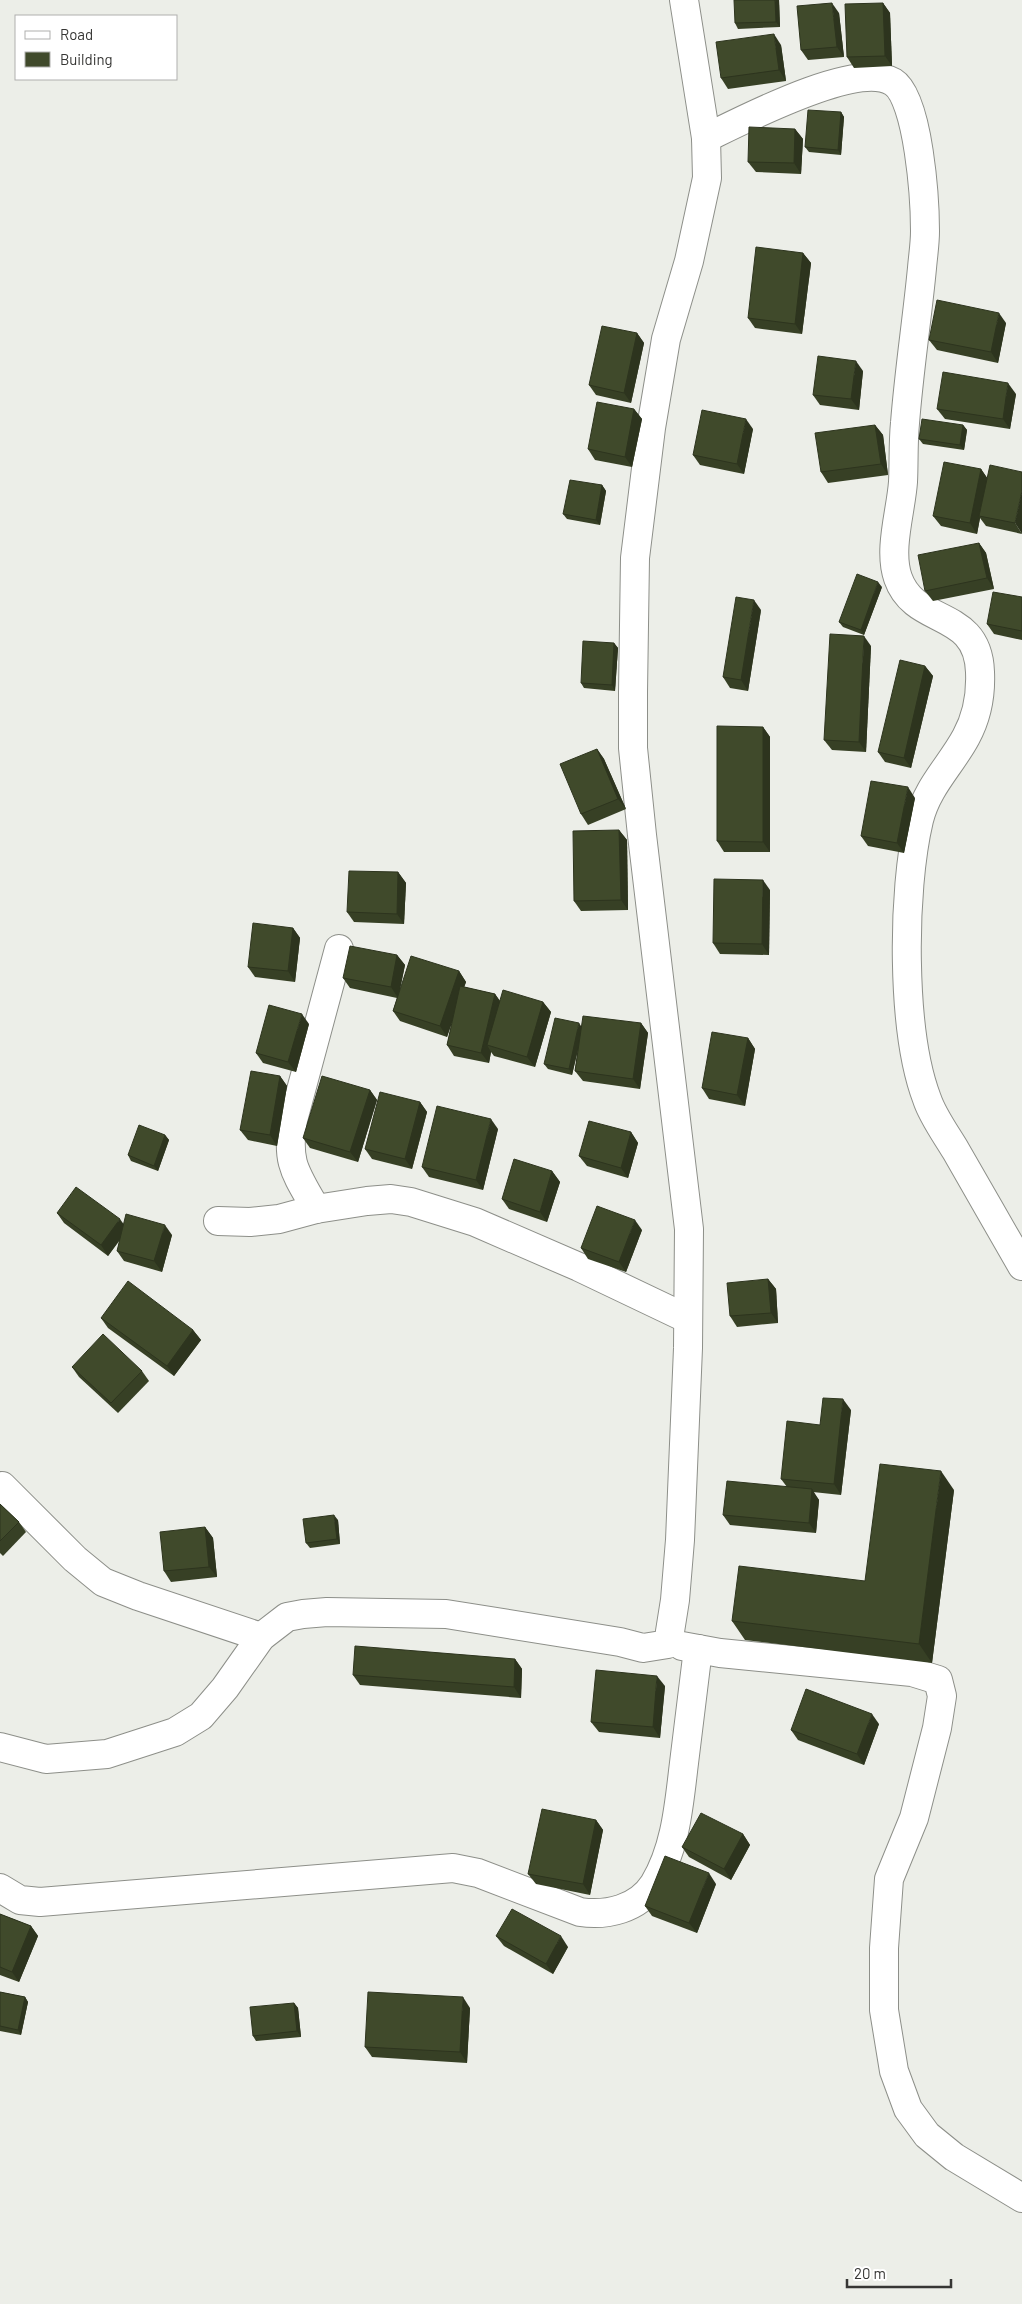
<svg xmlns="http://www.w3.org/2000/svg" width="1022" height="2304" viewBox="0 0 1022 2304" font-family="Barlow,sans-serif">
<style>
.lines{fill:none;stroke-linecap:round;stroke-linejoin:round}
.minor-casing{stroke:#8d8f89;stroke-width:30}
.minor{stroke:#fff;stroke-width:28}
.wall{fill:#374025}
.shaded-wall{fill:#2d341e}
.building{fill:#404a2b;stroke:#2d341e}
</style>
<rect width="100%" height="100%" fill="#eceee8"/>
<g class="lines">
<g class="minor-casing">
<g id="minor">
<path d="M 706,138 C 743,120 857,60 893,82 C 919,98 925,202 925,231 C 925,244 923,256 922,268 C 917,320 909,371 905,423 C 903,443 904,463 903,482 C 901,511 888,550 898,578 C 915,627 978,608 980,672 C 981,694 977,717 966,737 C 951,765 927,787 919,820 C 902,891 901,1031 927,1099 C 933,1117 946,1134 956,1151 C 978,1189 1000,1228 1022,1266"/>
<path d="M 316,1209 C 295,1172 286,1163 293,1120 L 339,949"/>
<path d="M 218,1221 L 250,1222 L 279,1219 L 316,1209 L 367,1201 L 391,1199 L 411,1202 L 475,1222 L 579,1267 L 688,1319"/>
<path d="M 2,1486 L 75,1559 L 103,1582 L 138,1596 L 261,1637"/>
<path d="M 682,1646 L 720,1653 L 912,1672 L 938,1680 L 942,1696 L 937,1728 L 914,1818 L 889,1879 L 884,1948 L 884,2010 L 894,2071 L 908,2109 L 927,2135 L 954,2157 L 1022,2198"/>
<path d="M 0,1747 L 46,1759 L 107,1754 L 175,1732 L 201,1716 L 225,1688 L 261,1637 L 287,1617 L 303,1614 L 327,1612 L 446,1614 L 620,1642 L 643,1648 L 668,1644 L 675,1600 L 680,1540 L 688,1348 L 689,1229 L 642,835 L 633,748 L 633,692 L 635,558 L 651,428 L 666,339 L 689,261 L 707,178 L 706,138 L 684,0"/>
<path d="M 0,1888 L 20,1900 L 40,1902 L 453,1868 L 478,1873 L 580,1912 C 607,1916 638,1909 654,1884 C 676,1848 679,1804 684,1763 C 689,1725 693,1687 698,1649"/>
</g>
</g>
<use href="#minor" class="minor"/>
</g>
<g class="wall">
<path d="M 779,0 L 780,27 L 738,29 L 735,23 Z"/>
<path d="M 883,3 L 890,13 L 892,66 L 854,68 L 847,57 Z"/>
<path d="M 839,13 L 844,57 L 808,60 L 801,50 Z"/>
<path d="M 781,45 L 786,81 L 728,89 L 721,78 Z"/>
<path d="M 841,112 L 844,117 L 841,155 L 809,152 L 805,147 Z"/>
<path d="M 795,129 L 803,139 L 801,174 L 756,172 L 748,162 Z"/>
<path d="M 803,253 L 811,263 L 802,334 L 755,328 L 748,318 Z"/>
<path d="M 1006,323 L 998,363 L 937,350 L 929,340 Z"/>
<path d="M 637,333 L 644,343 L 631,403 L 596,395 L 589,385 Z"/>
<path d="M 863,371 L 859,410 L 820,405 L 813,395 Z"/>
<path d="M 1016,394 L 1010,429 L 945,419 L 937,409 Z"/>
<path d="M 634,409 L 642,419 L 632,467 L 595,460 L 588,449 Z"/>
<path d="M 875,425 L 883,435 L 888,475 L 828,483 L 821,472 Z"/>
<path d="M 963,425 L 967,430 L 964,450 L 923,444 L 919,439 Z"/>
<path d="M 753,429 L 744,474 L 700,465 L 693,455 Z"/>
<path d="M 981,469 L 987,478 L 1022,534 L 986,526 L 980,518 L 977,534 L 941,526 L 933,516 Z"/>
<path d="M 602,485 L 606,491 L 600,525 L 567,519 L 563,514 Z"/>
<path d="M 979,543 L 986,553 L 994,589 L 933,601 L 925,591 Z"/>
<path d="M 882,587 L 864,635 L 843,627 L 839,622 Z"/>
<path d="M 1022,597 L 1022,640 L 994,634 L 987,624 Z"/>
<path d="M 761,610 L 748,691 L 730,688 L 723,677 Z"/>
<path d="M 614,643 L 618,648 L 615,691 L 584,688 L 581,683 Z"/>
<path d="M 871,646 L 866,752 L 832,750 L 824,740 Z"/>
<path d="M 925,666 L 933,676 L 911,768 L 885,762 L 878,752 Z"/>
<path d="M 763,727 L 770,737 L 770,852 L 724,852 L 717,841 Z"/>
<path d="M 597,749 L 604,759 L 626,809 L 588,825 L 581,814 Z"/>
<path d="M 915,798 L 904,853 L 868,846 L 861,836 Z"/>
<path d="M 619,830 L 627,840 L 628,910 L 581,911 L 574,901 Z"/>
<path d="M 398,872 L 406,883 L 404,924 L 354,922 L 347,912 Z"/>
<path d="M 770,890 L 769,955 L 720,954 L 713,943 Z"/>
<path d="M 293,928 L 300,938 L 295,982 L 255,977 L 248,967 Z"/>
<path d="M 397,955 L 405,965 L 400,990 L 459,971 L 466,982 L 464,987 L 495,994 L 500,1001 L 543,1002 L 551,1012 L 535,1067 L 494,1056 L 491,1052 L 489,1063 L 454,1056 L 447,1045 L 453,1019 L 447,1037 L 400,1021 L 393,1011 L 397,998 L 350,988 L 343,978 Z"/>
<path d="M 641,1023 L 648,1033 L 640,1089 L 583,1081 L 575,1071 L 578,1049 L 572,1075 L 548,1069 L 544,1064 L 581,1026 Z"/>
<path d="M 309,1024 L 296,1072 L 263,1063 L 256,1053 Z"/>
<path d="M 748,1038 L 755,1049 L 745,1106 L 709,1099 L 702,1088 Z"/>
<path d="M 280,1076 L 287,1086 L 277,1146 L 248,1140 L 240,1130 Z"/>
<path d="M 370,1090 L 377,1100 L 358,1162 L 310,1148 L 303,1138 Z"/>
<path d="M 420,1102 L 427,1112 L 412,1169 L 372,1159 L 365,1149 Z"/>
<path d="M 498,1129 L 483,1190 L 429,1177 L 422,1167 Z"/>
<path d="M 631,1132 L 638,1143 L 628,1178 L 587,1166 L 579,1156 Z"/>
<path d="M 165,1135 L 169,1140 L 158,1171 L 131,1161 L 128,1155 Z"/>
<path d="M 552,1171 L 560,1182 L 547,1222 L 509,1209 L 502,1199 Z"/>
<path d="M 57,1213 L 124,1224 L 172,1235 L 162,1272 L 124,1261 L 117,1251 L 120,1240 L 108,1256 L 64,1223 Z"/>
<path d="M 642,1230 L 626,1272 L 588,1259 L 581,1248 Z"/>
<path d="M 768,1279 L 776,1289 L 778,1323 L 737,1327 L 730,1316 Z"/>
<path d="M 101,1318 L 193,1330 L 201,1340 L 174,1376 L 108,1328 Z"/>
<path d="M 72,1367 L 142,1371 L 149,1381 L 118,1413 L 79,1377 Z"/>
<path d="M 851,1410 L 841,1495 L 813,1492 L 819,1500 L 816,1533 L 730,1525 L 723,1515 L 787,1487 L 781,1479 L 820,1425 Z"/>
<path d="M 954,1490 L 932,1663 L 745,1640 L 732,1621 L 865,1581 Z"/>
<path d="M 0,1504 L 19,1522 L 26,1532 L 3,1556 L 0,1553 Z"/>
<path d="M 338,1520 L 340,1544 L 310,1548 L 306,1543 Z"/>
<path d="M 205,1527 L 213,1538 L 217,1577 L 171,1582 L 164,1571 Z"/>
<path d="M 515,1659 L 522,1669 L 521,1698 L 360,1685 L 353,1675 Z"/>
<path d="M 665,1686 L 660,1738 L 599,1732 L 591,1722 Z"/>
<path d="M 879,1724 L 864,1765 L 798,1740 L 791,1730 Z"/>
<path d="M 596,1820 L 603,1830 L 590,1895 L 536,1884 L 528,1874 Z"/>
<path d="M 743,1834 L 750,1845 L 731,1880 L 689,1857 L 682,1847 Z"/>
<path d="M 716,1884 L 697,1933 L 652,1916 L 645,1906 Z"/>
<path d="M 0,1914 L 31,1926 L 38,1936 L 19,1982 L 0,1975 Z"/>
<path d="M 496,1936 L 568,1947 L 553,1974 L 504,1946 Z"/>
<path d="M 0,1992 L 25,1997 L 28,2002 L 21,2035 L 0,2031 Z"/>
<path d="M 294,2003 L 298,2008 L 301,2037 L 256,2041 L 253,2036 Z"/>
<path d="M 470,2008 L 467,2063 L 372,2057 L 365,2047 Z"/>
</g>
<g class="shaded-wall">
<path d="M 775,0 L 779,0 L 780,27 L 776,22 Z"/>
<path d="M 832,3 L 839,13 L 844,57 L 837,47 Z"/>
<path d="M 883,3 L 890,13 L 892,66 L 885,56 Z"/>
<path d="M 774,34 L 781,45 L 786,81 L 779,70 Z"/>
<path d="M 841,112 L 844,117 L 841,155 L 838,150 Z"/>
<path d="M 795,129 L 803,139 L 801,174 L 794,163 Z"/>
<path d="M 803,253 L 811,263 L 802,334 L 795,324 Z"/>
<path d="M 999,313 L 1006,323 L 998,363 L 991,352 Z"/>
<path d="M 637,333 L 644,343 L 631,403 L 624,393 Z"/>
<path d="M 856,361 L 863,371 L 859,410 L 851,399 Z"/>
<path d="M 1008,383 L 1016,394 L 1010,429 L 1003,419 Z"/>
<path d="M 634,409 L 642,419 L 632,467 L 625,457 Z"/>
<path d="M 746,419 L 753,429 L 744,474 L 737,464 Z"/>
<path d="M 875,425 L 883,435 L 888,475 L 881,464 Z"/>
<path d="M 963,425 L 967,430 L 964,450 L 960,445 Z"/>
<path d="M 981,469 L 988,479 L 979,516 L 980,518 L 977,534 L 970,523 Z"/>
<path d="M 602,485 L 606,491 L 600,525 L 596,520 Z"/>
<path d="M 1022,491 L 1022,534 L 1015,523 Z"/>
<path d="M 979,543 L 986,553 L 994,589 L 987,578 Z"/>
<path d="M 878,582 L 882,587 L 864,635 L 861,630 Z"/>
<path d="M 754,600 L 761,610 L 748,691 L 741,680 Z"/>
<path d="M 864,636 L 871,646 L 866,752 L 859,742 Z"/>
<path d="M 614,643 L 618,648 L 615,691 L 612,685 Z"/>
<path d="M 925,666 L 933,676 L 911,768 L 904,758 Z"/>
<path d="M 763,727 L 770,737 L 770,852 L 763,842 Z"/>
<path d="M 597,749 L 604,759 L 626,809 L 618,799 Z"/>
<path d="M 908,787 L 915,798 L 904,853 L 897,843 Z"/>
<path d="M 619,830 L 627,840 L 628,910 L 621,900 Z"/>
<path d="M 398,872 L 406,883 L 404,924 L 397,914 Z"/>
<path d="M 763,880 L 770,890 L 769,955 L 762,944 Z"/>
<path d="M 293,928 L 300,938 L 295,982 L 288,971 Z"/>
<path d="M 397,955 L 405,965 L 398,998 L 391,987 Z"/>
<path d="M 459,971 L 466,982 L 447,1037 L 440,1026 Z"/>
<path d="M 495,994 L 502,1004 L 487,1045 L 491,1052 L 489,1063 L 481,1053 Z"/>
<path d="M 543,1002 L 551,1012 L 535,1067 L 527,1057 Z"/>
<path d="M 302,1014 L 309,1024 L 296,1072 L 288,1062 Z"/>
<path d="M 579,1023 L 583,1029 L 572,1075 L 569,1069 Z"/>
<path d="M 641,1023 L 648,1033 L 640,1089 L 633,1079 Z"/>
<path d="M 748,1038 L 755,1049 L 745,1106 L 737,1095 Z"/>
<path d="M 280,1076 L 287,1086 L 277,1146 L 270,1135 Z"/>
<path d="M 370,1090 L 377,1100 L 358,1162 L 350,1152 Z"/>
<path d="M 420,1102 L 427,1112 L 412,1169 L 405,1159 Z"/>
<path d="M 491,1119 L 498,1129 L 483,1190 L 476,1180 Z"/>
<path d="M 631,1132 L 638,1143 L 628,1178 L 621,1168 Z"/>
<path d="M 165,1135 L 169,1140 L 158,1171 L 154,1166 Z"/>
<path d="M 552,1171 L 560,1182 L 547,1222 L 540,1212 Z"/>
<path d="M 120,1219 L 127,1229 L 108,1256 L 101,1245 Z"/>
<path d="M 635,1220 L 642,1230 L 626,1272 L 619,1262 Z"/>
<path d="M 165,1225 L 172,1235 L 162,1272 L 154,1261 Z"/>
<path d="M 768,1279 L 776,1289 L 778,1323 L 771,1313 Z"/>
<path d="M 193,1330 L 201,1340 L 174,1376 L 167,1366 Z"/>
<path d="M 843,1399 L 851,1410 L 841,1495 L 834,1484 Z"/>
<path d="M 941,1471 L 954,1490 L 932,1663 L 919,1644 Z"/>
<path d="M 812,1489 L 819,1500 L 816,1533 L 809,1523 Z"/>
<path d="M 334,1515 L 338,1520 L 340,1544 L 337,1539 Z"/>
<path d="M 205,1527 L 213,1538 L 217,1577 L 209,1567 Z"/>
<path d="M 515,1659 L 522,1669 L 521,1698 L 514,1687 Z"/>
<path d="M 657,1676 L 665,1686 L 660,1738 L 653,1727 Z"/>
<path d="M 872,1714 L 879,1724 L 864,1765 L 857,1754 Z"/>
<path d="M 596,1820 L 603,1830 L 590,1895 L 583,1884 Z"/>
<path d="M 743,1834 L 750,1845 L 731,1880 L 724,1869 Z"/>
<path d="M 709,1873 L 716,1884 L 697,1933 L 689,1923 Z"/>
<path d="M 31,1926 L 38,1936 L 19,1982 L 12,1972 Z"/>
<path d="M 561,1936 L 568,1947 L 553,1974 L 546,1964 Z"/>
<path d="M 25,1997 L 28,2002 L 21,2035 L 18,2030 Z"/>
<path d="M 463,1997 L 470,2008 L 467,2063 L 460,2052 Z"/>
<path d="M 294,2003 L 298,2008 L 301,2037 L 297,2031 Z"/>
</g>
<g class="building">
<path d="M 734,0 L 775,0 L 776,22 L 735,23 Z"/>
<path d="M 832,3 L 837,47 L 801,50 L 797,6 Z"/>
<path d="M 883,3 L 885,56 L 847,57 L 845,4 Z"/>
<path d="M 774,34 L 779,70 L 721,78 L 716,42 Z"/>
<path d="M 808,110 L 841,112 L 838,150 L 805,147 Z"/>
<path d="M 749,127 L 795,129 L 794,163 L 748,162 Z"/>
<path d="M 756,247 L 803,253 L 795,324 L 748,318 Z"/>
<path d="M 937,300 L 999,313 L 991,352 L 929,340 Z"/>
<path d="M 602,326 L 637,333 L 624,393 L 589,385 Z"/>
<path d="M 818,356 L 856,361 L 851,399 L 813,395 Z"/>
<path d="M 943,372 L 1008,383 L 1003,419 L 937,409 Z"/>
<path d="M 597,402 L 634,409 L 625,457 L 588,449 Z"/>
<path d="M 702,410 L 746,419 L 737,464 L 693,455 Z"/>
<path d="M 922,419 L 963,425 L 960,445 L 919,439 Z"/>
<path d="M 875,425 L 881,464 L 821,472 L 815,433 Z"/>
<path d="M 944,462 L 981,469 L 970,523 L 933,516 Z"/>
<path d="M 990,465 L 1022,472 L 1022,491 L 1015,523 L 979,516 Z"/>
<path d="M 570,480 L 602,485 L 596,520 L 563,514 Z"/>
<path d="M 979,543 L 987,578 L 925,591 L 918,555 Z"/>
<path d="M 857,574 L 878,582 L 861,630 L 839,622 Z"/>
<path d="M 993,592 L 1022,597 L 1022,631 L 987,624 Z"/>
<path d="M 736,597 L 754,600 L 741,680 L 723,677 Z"/>
<path d="M 830,634 L 864,636 L 859,742 L 824,740 Z"/>
<path d="M 583,641 L 614,643 L 612,685 L 581,683 Z"/>
<path d="M 900,660 L 925,666 L 904,758 L 878,752 Z"/>
<path d="M 717,726 L 763,727 L 763,842 L 717,841 Z"/>
<path d="M 597,749 L 618,799 L 581,814 L 560,764 Z"/>
<path d="M 871,781 L 908,787 L 897,843 L 861,836 Z"/>
<path d="M 619,830 L 621,900 L 574,901 L 573,831 Z"/>
<path d="M 349,871 L 398,872 L 397,914 L 347,912 Z"/>
<path d="M 714,879 L 763,880 L 762,944 L 713,943 Z"/>
<path d="M 253,923 L 293,928 L 288,971 L 248,967 Z"/>
<path d="M 350,946 L 397,955 L 391,987 L 343,978 Z"/>
<path d="M 411,956 L 459,971 L 440,1026 L 393,1011 Z"/>
<path d="M 460,986 L 495,994 L 481,1053 L 447,1045 Z"/>
<path d="M 503,990 L 543,1002 L 527,1057 L 487,1045 Z"/>
<path d="M 269,1005 L 302,1014 L 288,1062 L 256,1053 Z"/>
<path d="M 583,1016 L 641,1023 L 633,1079 L 575,1071 Z"/>
<path d="M 555,1018 L 579,1023 L 569,1069 L 544,1064 Z"/>
<path d="M 712,1032 L 748,1038 L 737,1095 L 702,1088 Z"/>
<path d="M 251,1071 L 280,1076 L 270,1135 L 240,1130 Z"/>
<path d="M 322,1076 L 370,1090 L 350,1152 L 303,1138 Z"/>
<path d="M 380,1092 L 420,1102 L 405,1159 L 365,1149 Z"/>
<path d="M 437,1106 L 491,1119 L 476,1180 L 422,1167 Z"/>
<path d="M 589,1121 L 631,1132 L 621,1168 L 579,1156 Z"/>
<path d="M 139,1125 L 165,1135 L 154,1166 L 128,1155 Z"/>
<path d="M 514,1159 L 552,1171 L 540,1212 L 502,1199 Z"/>
<path d="M 76,1187 L 120,1219 L 101,1245 L 57,1213 Z"/>
<path d="M 597,1206 L 635,1220 L 619,1262 L 581,1248 Z"/>
<path d="M 126,1214 L 165,1225 L 154,1261 L 117,1251 Z"/>
<path d="M 768,1279 L 771,1313 L 730,1316 L 727,1283 Z"/>
<path d="M 128,1281 L 193,1330 L 167,1366 L 101,1318 Z"/>
<path d="M 103,1334 L 142,1371 L 111,1403 L 72,1367 Z"/>
<path d="M 823,1398 L 843,1399 L 834,1484 L 781,1479 L 787,1421 L 820,1425 Z"/>
<path d="M 880,1464 L 941,1471 L 919,1644 L 732,1621 L 739,1566 L 865,1581 Z"/>
<path d="M 727,1481 L 812,1489 L 809,1523 L 723,1515 Z"/>
<path d="M 0,1504 L 19,1522 L 0,1541 Z"/>
<path d="M 334,1515 L 337,1539 L 306,1543 L 303,1519 Z"/>
<path d="M 205,1527 L 209,1567 L 164,1571 L 160,1532 Z"/>
<path d="M 355,1646 L 515,1659 L 514,1687 L 353,1675 Z"/>
<path d="M 596,1670 L 657,1676 L 653,1727 L 591,1722 Z"/>
<path d="M 806,1689 L 872,1714 L 857,1754 L 791,1730 Z"/>
<path d="M 542,1809 L 596,1820 L 583,1884 L 528,1874 Z"/>
<path d="M 701,1813 L 743,1834 L 724,1869 L 682,1847 Z"/>
<path d="M 665,1856 L 709,1873 L 689,1923 L 645,1906 Z"/>
<path d="M 512,1909 L 561,1936 L 546,1964 L 496,1936 Z"/>
<path d="M 0,1914 L 31,1926 L 12,1972 L 0,1967 Z"/>
<path d="M 0,1992 L 25,1997 L 18,2030 L 0,2026 Z"/>
<path d="M 368,1992 L 463,1997 L 460,2052 L 365,2047 Z"/>
<path d="M 294,2003 L 297,2031 L 253,2036 L 250,2007 Z"/>
</g>
<rect x="15" y="15" width="162" height="65" fill="#ffffff" stroke="#afafae"/>
<rect x="25" y="31" width="25" height="8" fill="#ffffff" stroke="#afafae"/>
<text x="60" y="40" font-size="15" fill="#363634">Road</text>
<rect x="25" y="52" width="25" height="15" fill="#404a2b" stroke="#afafae"/>
<text x="60" y="65" font-size="15" fill="#363634">Building</text>
<path d="M847 2279v8h104v-8" fill="none" stroke="#363634" stroke-width="2.5"/>
<text x="854" y="2279" font-size="15" fill="#363634" stroke="#ffffff" stroke-width="4" paint-order="stroke">20 m</text>
</svg>
